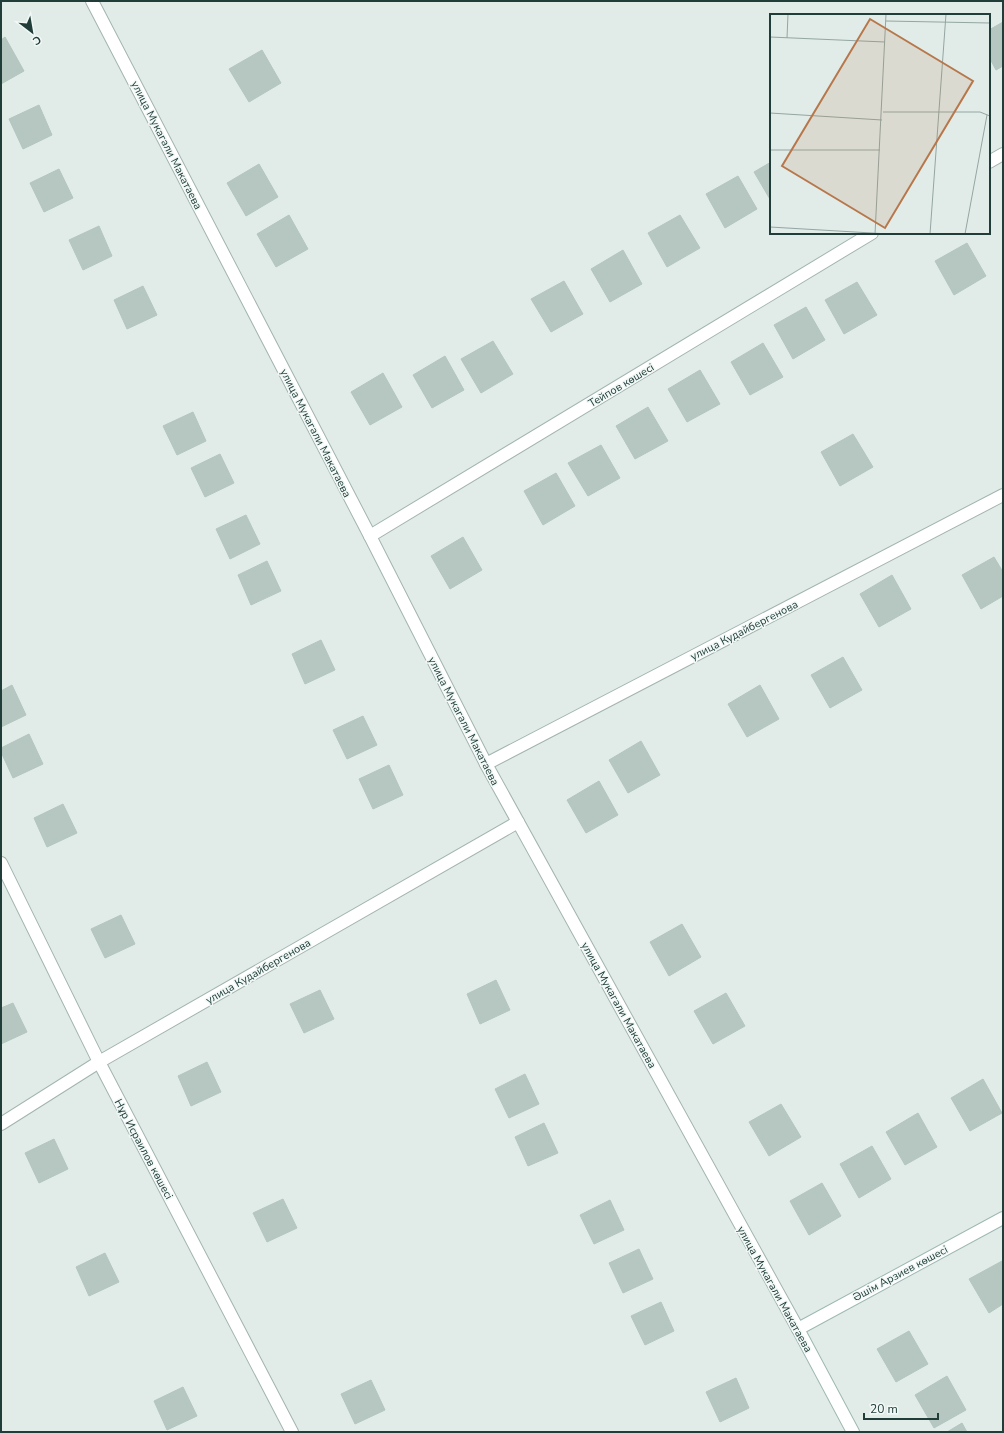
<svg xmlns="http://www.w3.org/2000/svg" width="1004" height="1433" viewBox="0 0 1004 1433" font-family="'Nunito Sans',sans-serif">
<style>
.building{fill:#b6c7c2;stroke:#b3c6c0}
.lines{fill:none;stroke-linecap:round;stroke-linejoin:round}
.street-casing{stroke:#a3b4b0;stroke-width:14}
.secondary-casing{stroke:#9eb8b2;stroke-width:14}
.street{stroke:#fff;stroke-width:12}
.secondary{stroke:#fff;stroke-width:12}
.labels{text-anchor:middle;stroke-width:3;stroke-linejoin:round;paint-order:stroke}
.street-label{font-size:11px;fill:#203d39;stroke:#f1f8f6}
.inset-road{fill:none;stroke:#94a6a2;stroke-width:1}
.view{fill:#b7774b;fill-opacity:0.15;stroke:#b7774b;stroke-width:2}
.inset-edge{fill:none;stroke:#203d39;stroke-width:2}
</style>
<rect width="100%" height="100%" fill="#e1ece8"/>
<g class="building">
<path d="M 1003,22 L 1003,66 L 996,70 L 989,57 L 989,30 Z"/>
<path d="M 5,37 L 24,71 L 1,84 L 1,40 Z"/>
<path d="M 262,50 L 281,83 L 249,102 L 229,69 Z"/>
<path d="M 39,105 L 52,135 L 23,149 L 9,119 Z"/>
<path d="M 771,162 L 771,201 L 754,172 Z"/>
<path d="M 259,164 L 278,197 L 246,216 L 227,183 Z"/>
<path d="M 59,169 L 73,198 L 44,212 L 30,183 Z"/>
<path d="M 738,176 L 757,209 L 725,228 L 706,194 Z"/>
<path d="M 289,215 L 308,249 L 276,267 L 257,234 Z"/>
<path d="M 680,215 L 700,248 L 667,267 L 648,233 Z"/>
<path d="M 99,226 L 112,256 L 83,270 L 69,240 Z"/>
<path d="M 967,243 L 986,276 L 954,295 L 935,261 Z"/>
<path d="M 623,250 L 642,284 L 610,302 L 591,269 Z"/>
<path d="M 564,281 L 583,314 L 551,332 L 531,299 Z"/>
<path d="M 857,282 L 877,315 L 844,334 L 825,300 Z"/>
<path d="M 143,286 L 157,315 L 127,329 L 114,300 Z"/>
<path d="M 806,307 L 825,340 L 793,359 L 774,325 Z"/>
<path d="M 493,341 L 513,374 L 481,393 L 461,359 Z"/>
<path d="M 763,343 L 783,377 L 750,395 L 731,362 Z"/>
<path d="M 445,356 L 464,390 L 432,408 L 413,375 Z"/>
<path d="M 700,370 L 720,404 L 687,422 L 668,389 Z"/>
<path d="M 383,373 L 402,407 L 370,425 L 351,392 Z"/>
<path d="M 648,407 L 668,441 L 635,459 L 616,426 Z"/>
<path d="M 193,412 L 206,441 L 177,455 L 163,426 Z"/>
<path d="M 853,434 L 873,467 L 840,486 L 821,452 Z"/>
<path d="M 601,445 L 620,478 L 588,496 L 568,463 Z"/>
<path d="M 220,454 L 234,483 L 205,497 L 191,468 Z"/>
<path d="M 556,473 L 575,506 L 543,525 L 524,491 Z"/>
<path d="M 246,515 L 260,544 L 230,559 L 216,529 Z"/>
<path d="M 463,537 L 482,570 L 450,589 L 431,556 Z"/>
<path d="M 994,557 L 1003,572 L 1003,596 L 981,609 L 962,575 Z"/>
<path d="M 267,561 L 281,591 L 251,605 L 238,575 Z"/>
<path d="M 892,575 L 911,609 L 879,627 L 860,594 Z"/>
<path d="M 321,640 L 335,670 L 305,684 L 292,654 Z"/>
<path d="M 843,657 L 862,690 L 830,708 L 811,675 Z"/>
<path d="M 12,685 L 26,715 L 1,727 L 1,691 Z"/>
<path d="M 760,685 L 779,719 L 747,737 L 728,704 Z"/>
<path d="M 363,716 L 377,745 L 347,759 L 333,730 Z"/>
<path d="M 29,734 L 43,764 L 13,778 L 1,752 L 1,748 Z"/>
<path d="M 641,741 L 660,775 L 628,793 L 609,760 Z"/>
<path d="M 389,765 L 403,795 L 373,809 L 359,779 Z"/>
<path d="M 599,781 L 618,815 L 586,833 L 567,800 Z"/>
<path d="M 63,804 L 77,833 L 47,847 L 34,818 Z"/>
<path d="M 121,915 L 135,944 L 105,958 L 91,929 Z"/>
<path d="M 682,924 L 701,957 L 669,976 L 650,942 Z"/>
<path d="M 496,980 L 510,1010 L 480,1024 L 467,994 Z"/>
<path d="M 320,990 L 334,1019 L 304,1033 L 290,1004 Z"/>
<path d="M 726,993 L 745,1026 L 713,1044 L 694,1011 Z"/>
<path d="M 13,1003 L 27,1032 L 1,1044 L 1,1008 Z"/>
<path d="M 207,1062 L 221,1092 L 191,1106 L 178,1076 Z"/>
<path d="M 525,1074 L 539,1104 L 509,1118 L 495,1089 Z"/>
<path d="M 983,1079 L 1002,1113 L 970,1131 L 951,1098 Z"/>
<path d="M 781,1104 L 801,1137 L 769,1156 L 749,1122 Z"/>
<path d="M 918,1113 L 937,1147 L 905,1165 L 886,1132 Z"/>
<path d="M 544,1123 L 558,1153 L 528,1166 L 515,1137 Z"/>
<path d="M 54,1139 L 68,1169 L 39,1183 L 25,1153 Z"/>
<path d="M 872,1146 L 891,1179 L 859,1198 L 840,1164 Z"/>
<path d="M 822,1183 L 841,1216 L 809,1235 L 790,1201 Z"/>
<path d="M 283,1199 L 297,1228 L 267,1242 L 253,1213 Z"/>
<path d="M 610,1200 L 624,1230 L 594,1244 L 580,1215 Z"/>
<path d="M 639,1249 L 653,1279 L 623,1293 L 609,1263 Z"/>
<path d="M 105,1253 L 119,1282 L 89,1296 L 76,1267 Z"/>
<path d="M 1002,1261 L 1003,1263 L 1003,1304 L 989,1313 L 969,1279 Z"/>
<path d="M 661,1302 L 674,1331 L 645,1345 L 631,1316 Z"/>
<path d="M 909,1331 L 928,1364 L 896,1382 L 877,1349 Z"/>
<path d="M 947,1376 L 966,1410 L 934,1428 L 915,1395 Z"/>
<path d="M 736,1378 L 749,1408 L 720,1422 L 706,1392 Z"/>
<path d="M 371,1380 L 385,1410 L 355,1424 L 341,1394 Z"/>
<path d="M 183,1387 L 197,1416 L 167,1430 L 154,1401 Z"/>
<path d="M 962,1423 L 967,1432 L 947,1432 Z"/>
</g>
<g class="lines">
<g class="street-casing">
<g id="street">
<path d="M 92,1 L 370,536 L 486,764 L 798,1329"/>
<path d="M 989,162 L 1003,154"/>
<path d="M 370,536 L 872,233"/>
<path d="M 486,764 L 1003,495"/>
<path d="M 1,863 L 99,1062 L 292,1432"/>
<path d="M 1,1124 L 99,1062 L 518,822"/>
</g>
</g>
<g class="secondary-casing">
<path id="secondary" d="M 853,1432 L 798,1329 L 1003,1218"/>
</g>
<use href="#street" class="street"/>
<use href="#secondary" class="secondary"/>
</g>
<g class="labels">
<g class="street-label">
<text transform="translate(167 145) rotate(63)" y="4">улица Мукагали Макатаева</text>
<text transform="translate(621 385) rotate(-31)" y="4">Тейпов көшесі</text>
<text transform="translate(316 433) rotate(63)" y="4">улица Мукагали Макатаева</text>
<text transform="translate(744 630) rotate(-27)" y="4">улица Кудайбергенова</text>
<text transform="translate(464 721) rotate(63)" y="4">улица Мукагали Макатаева</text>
<text transform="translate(258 971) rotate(-30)" y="4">улица Кудайбергенова</text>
<text transform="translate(619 1005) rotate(61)" y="4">улица Мукагали Макатаева</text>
<text transform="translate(144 1149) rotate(62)" y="4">Нұр Исраилов көшесі</text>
<text transform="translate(900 1273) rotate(-28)" y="4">Әшім Арзиев көшесі</text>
<text transform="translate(775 1289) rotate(61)" y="4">улица Мукагали Макатаева</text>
</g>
</g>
<g transform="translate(770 14)">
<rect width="220" height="220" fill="#e1ece8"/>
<path class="inset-road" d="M 116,7 L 220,9M 0,23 L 115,28M 17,24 L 18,0M 113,98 L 210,98 L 220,102M 0,99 L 112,106M 0,136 L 110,136M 0,213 L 119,220M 105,220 L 116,0M 160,220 L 176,0M 195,220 L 217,101"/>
<path class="view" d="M 100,5 L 203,67 L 115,214 L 12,152 Z"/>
<rect width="220" height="220" class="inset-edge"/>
</g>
<rect width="1004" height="1433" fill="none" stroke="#203d39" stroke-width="4"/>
<g transform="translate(32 32) rotate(149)" stroke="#f1f8f6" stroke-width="3" paint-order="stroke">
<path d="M0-3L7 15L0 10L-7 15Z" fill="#203d39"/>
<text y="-6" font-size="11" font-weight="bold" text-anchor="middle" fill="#203d39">С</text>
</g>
<path d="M864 1413v6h74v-6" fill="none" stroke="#203d39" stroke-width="2"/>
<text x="870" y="1413" font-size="12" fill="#203d39" stroke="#f1f8f6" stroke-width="3" paint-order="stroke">20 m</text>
</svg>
